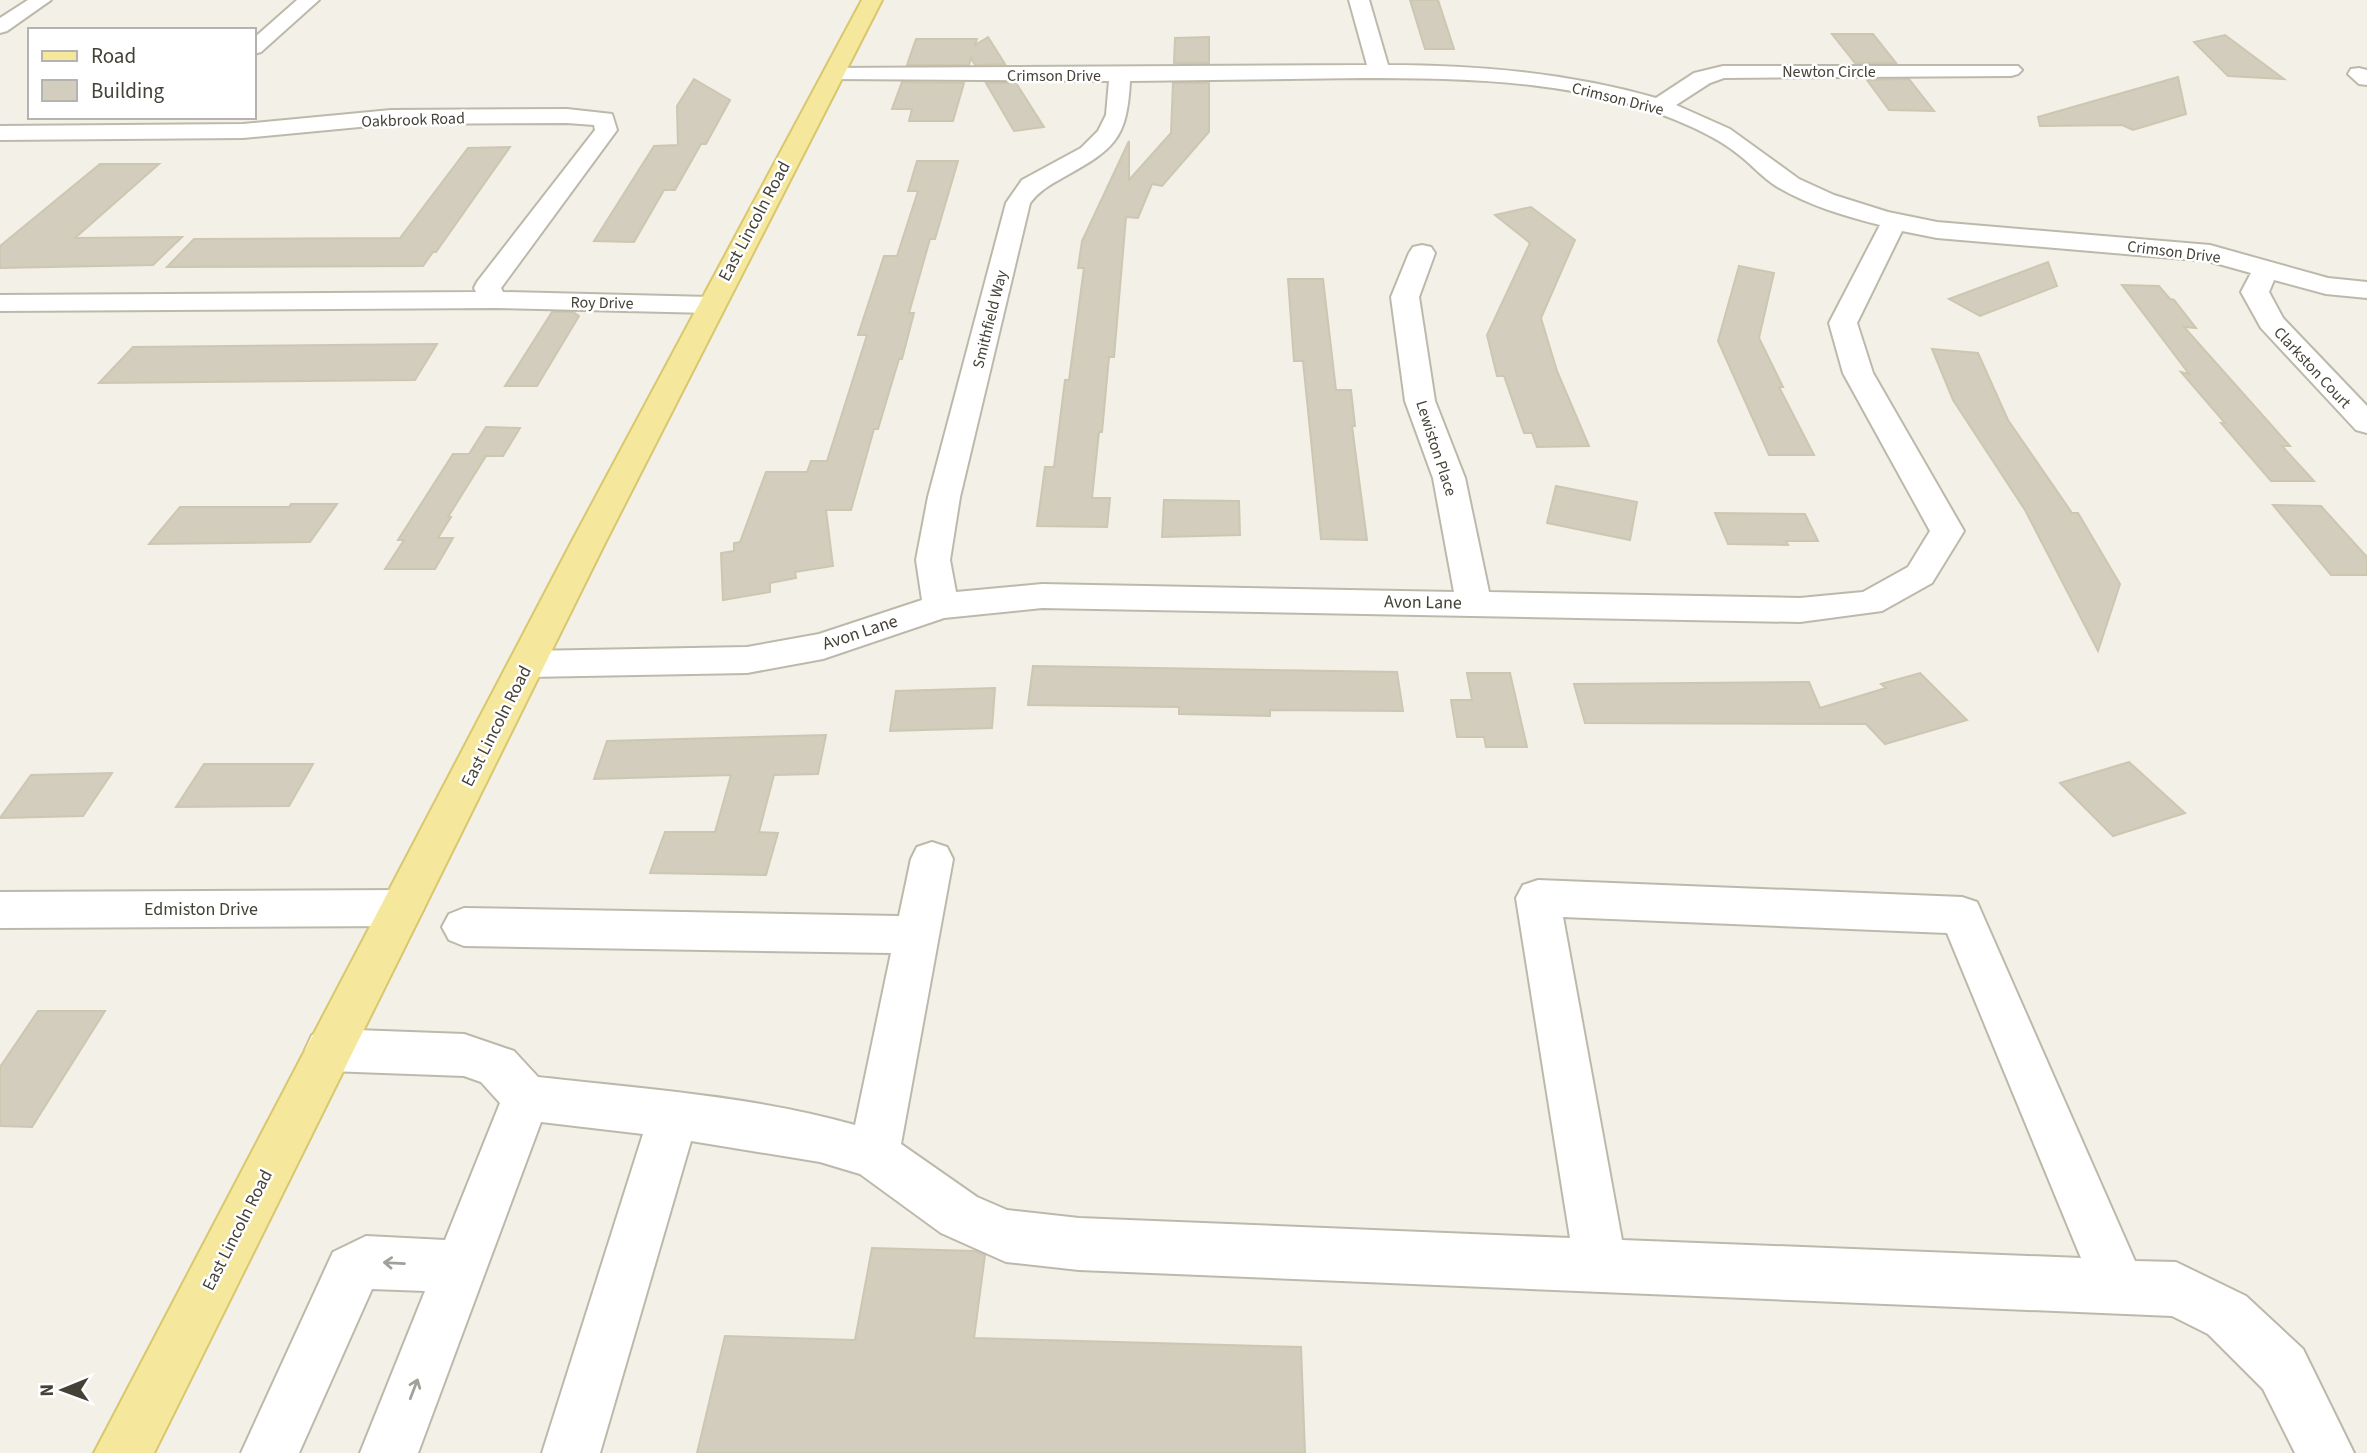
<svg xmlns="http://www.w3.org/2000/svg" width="2367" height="1453" viewBox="0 0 2367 1453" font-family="'Source Sans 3',sans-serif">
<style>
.building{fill:#d3cdbd;stroke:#cdc6b1;stroke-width:2}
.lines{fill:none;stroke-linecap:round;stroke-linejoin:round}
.minor-casing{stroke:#bdb9aa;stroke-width:4}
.major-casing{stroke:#d9c76e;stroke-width:4}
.minor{fill:#fff;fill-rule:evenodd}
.major{fill:#f5e89d;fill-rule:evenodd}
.oneway{stroke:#a2a09b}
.labels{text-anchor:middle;stroke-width:5;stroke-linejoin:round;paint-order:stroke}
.far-street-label{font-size:16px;fill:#444137;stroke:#fff}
.street-label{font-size:18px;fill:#444137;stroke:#fff}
</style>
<rect width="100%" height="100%" fill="#f2f0e7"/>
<g class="building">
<path d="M 1410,0 L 1438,0 L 1454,49 L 1425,49 Z"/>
<path d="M 1832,34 L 1873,34 L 1896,63 L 1855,63 Z"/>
<path d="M 2225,35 L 2284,79 L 2228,76 L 2194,42 Z"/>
<path d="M 988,37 L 1005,64 L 975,65 L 971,58 L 969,65 L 907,65 L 916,39 L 977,39 L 975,45 Z"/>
<path d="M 1209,37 L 1209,63 L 1174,63 L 1175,38 Z"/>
<path d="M 2178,77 L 2186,114 L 2133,130 L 2122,125 L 2040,126 L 2038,117 Z"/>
<path d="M 694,79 L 730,100 L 706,144 L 701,144 L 675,190 L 664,190 L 634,242 L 594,241 L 654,146 L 678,145 L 677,106 Z"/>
<path d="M 1909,79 L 1934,111 L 1889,110 L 1867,80 Z"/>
<path d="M 902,82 L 964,83 L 953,121 L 909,121 L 912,109 L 892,109 Z"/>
<path d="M 986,83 L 1016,83 L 1044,127 L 1014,131 Z"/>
<path d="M 1173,83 L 1209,83 L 1209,132 L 1162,186 L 1152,184 L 1138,218 L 1126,217 L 1114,357 L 1109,357 L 1102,432 L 1099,432 L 1092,498 L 1110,498 L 1107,527 L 1037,526 L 1045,467 L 1054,467 L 1065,380 L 1069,380 L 1084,268 L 1078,268 L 1082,241 L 1129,141 L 1129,180 L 1171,133 Z"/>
<path d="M 510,147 L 436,252 L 433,252 L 423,266 L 167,267 L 194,239 L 400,238 L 468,148 Z"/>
<path d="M 917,161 L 958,161 L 935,239 L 930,239 L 909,313 L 914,313 L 902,359 L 899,359 L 878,429 L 874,429 L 851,510 L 826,510 L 833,566 L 795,572 L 796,578 L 770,583 L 770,592 L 723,600 L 721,553 L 734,551 L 734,543 L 740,542 L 766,472 L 807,472 L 811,461 L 827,461 L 867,335 L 858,335 L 884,256 L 897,256 L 918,191 L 908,191 Z"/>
<path d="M 100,164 L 159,164 L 75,238 L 182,237 L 153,265 L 0,268 L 0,246 Z"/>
<path d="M 1531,207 L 1575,240 L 1541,318 L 1557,371 L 1589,446 L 1537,447 L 1532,433 L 1524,433 L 1504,376 L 1497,376 L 1487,335 L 1530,243 L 1495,215 Z"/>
<path d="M 2048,262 L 2057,286 L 1980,316 L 1949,299 Z"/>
<path d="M 1739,266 L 1774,273 L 1759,338 L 1783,387 L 1779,387 L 1814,455 L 1769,455 L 1718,341 Z"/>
<path d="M 1288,279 L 1323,279 L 1336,390 L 1351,390 L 1355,426 L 1352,426 L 1367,540 L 1321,539 L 1303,361 L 1294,361 Z"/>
<path d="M 2122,285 L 2159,286 L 2170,299 L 2174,300 L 2196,328 L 2184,327 L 2290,446 L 2282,446 L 2314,481 L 2271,481 L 2221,423 L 2225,423 L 2181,372 L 2189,374 Z"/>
<path d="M 552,312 L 573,312 L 579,316 L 537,386 L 505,386 Z"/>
<path d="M 437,344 L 415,380 L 99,383 L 133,347 Z"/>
<path d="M 1932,349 L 1978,353 L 2008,420 L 2072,513 L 2078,513 L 2120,584 L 2098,651 L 2025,510 L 1953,400 Z"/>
<path d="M 486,427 L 520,428 L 503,456 L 486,456 L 448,517 L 451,517 L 438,538 L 453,538 L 435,569 L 385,569 L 404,540 L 398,540 L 453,454 L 469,454 Z"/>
<path d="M 1556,486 L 1637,502 L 1630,540 L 1547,523 Z"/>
<path d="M 1164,500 L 1239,501 L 1240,535 L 1162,537 Z"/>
<path d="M 291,504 L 337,504 L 310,542 L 149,544 L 180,507 L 289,507 Z"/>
<path d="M 2273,505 L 2321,506 L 2367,557 L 2367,575 L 2331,575 Z"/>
<path d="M 1715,513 L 1805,514 L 1818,541 L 1786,541 L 1788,545 L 1728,544 Z"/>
<path d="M 1033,666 L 1397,672 L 1403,711 L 1270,710 L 1270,716 L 1179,714 L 1179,707 L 1028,705 Z"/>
<path d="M 1467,673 L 1510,673 L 1527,747 L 1486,747 L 1484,737 L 1457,737 L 1451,700 L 1472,700 Z"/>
<path d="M 1920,673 L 1967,720 L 1885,744 L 1866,724 L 1585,723 L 1574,684 L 1809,682 L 1820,708 L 1886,688 L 1881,684 Z"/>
<path d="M 995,688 L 992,728 L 890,731 L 896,691 Z"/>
<path d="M 826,735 L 818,774 L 774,775 L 759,832 L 778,833 L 766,875 L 650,873 L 665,832 L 715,832 L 731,775 L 594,779 L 607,741 Z"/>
<path d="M 2129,762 L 2185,813 L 2113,836 L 2060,783 Z"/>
<path d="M 204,764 L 313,764 L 289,806 L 176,807 Z"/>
<path d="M 112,773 L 83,816 L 0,818 L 31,775 Z"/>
<path d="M 38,1011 L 105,1011 L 32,1127 L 0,1126 L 0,1067 Z"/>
<path d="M 872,1248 L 974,1251 L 985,1255 L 974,1338 L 1301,1347 L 1305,1453 L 697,1453 L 725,1336 L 855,1340 Z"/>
</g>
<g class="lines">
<g class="minor-casing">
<g id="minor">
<path d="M 28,0 L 51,0 L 7,31 L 0,33 L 0,18 Z"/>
<path d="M 297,0 L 319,0 L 261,52 L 254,54 L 254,38 Z"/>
<path d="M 1349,0 L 1369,0 L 1388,65 C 1478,65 1569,73 1656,98 L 1694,73 L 1723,66 L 2018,66 L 2022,70 L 2018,74 L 2011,76 L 1724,78 L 1710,83 L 1676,105 L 1730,129 L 1799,179 L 1834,195 L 1888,212 L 1937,222 L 2210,245 L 2328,278 L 2367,282 L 2367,298 L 2326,294 L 2274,280 L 2269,292 L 2283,318 L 2367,406 L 2367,433 L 2356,430 L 2261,328 L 2241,292 L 2251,273 L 2208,261 L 1937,238 L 1902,231 L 1857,323 L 1873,373 L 1964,531 L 1932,583 L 1882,611 L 1800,622 L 1042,608 L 944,618 L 823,659 L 747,673 L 528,677 L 515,673 L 510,664 L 515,655 L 528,651 L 747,647 L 819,634 L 922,600 L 916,560 L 928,497 L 1006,203 L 1022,180 L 1081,148 L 1098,131 L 1106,115 L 1109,81 L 835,79 L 827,78 L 824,73 L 827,68 L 1367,65 ZM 1361,78 C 1471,78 1592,80 1694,128 C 1709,135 1726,144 1739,155 C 1752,165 1762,177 1776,186 C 1807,205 1845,216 1880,225 L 1829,323 L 1843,373 L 1930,531 L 1908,567 L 1863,592 L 1800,598 L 1489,592 L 1465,478 L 1435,401 L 1419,297 L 1435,253 L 1431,247 L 1422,245 L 1413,247 L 1409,253 L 1391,297 L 1405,401 L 1433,478 L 1454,592 L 1042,584 L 956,592 L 950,560 L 960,497 L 1030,203 C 1040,190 1050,185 1064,177 C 1114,149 1127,140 1130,81 Z"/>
<path d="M 2359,68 L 2367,70 L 2367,85 L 2359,84 L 2348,74 L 2351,69 Z"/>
<path d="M 567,109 L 612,114 L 617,130 L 501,288 L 503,292 L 710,297 L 720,299 L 724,305 L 720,311 L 710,313 L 495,308 L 0,311 L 0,295 L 476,292 L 474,288 L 477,282 L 595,130 L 594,125 L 567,123 L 391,124 L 243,138 L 0,140 L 0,126 L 243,124 L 391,110 Z"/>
<path d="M 932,842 L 947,847 L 953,859 L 901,1144 L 977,1197 L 1007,1210 L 1079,1218 L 1570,1238 L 1516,898 L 1523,885 L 1538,880 L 1962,897 L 1977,902 L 2135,1261 L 2176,1262 L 2246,1296 L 2303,1349 L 2354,1453 L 2295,1453 L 2263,1389 L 2208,1334 L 2172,1316 L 1079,1270 L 1006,1262 L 988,1254 L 941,1233 L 860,1174 L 820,1162 L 691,1141 L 600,1453 L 542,1453 L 643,1134 L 541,1122 L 418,1453 L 360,1453 L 425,1291 L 372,1289 L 299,1453 L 241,1453 L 333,1252 L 366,1236 L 445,1240 L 500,1103 L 481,1082 L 464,1076 L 329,1071 L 312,1065 L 305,1050 L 312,1035 L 329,1029 L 464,1034 L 514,1051 L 538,1077 C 642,1089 754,1096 855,1125 L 891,953 L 464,946 L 449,940 L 442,927 L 449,914 L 464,908 L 899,916 L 911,859 L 917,847 ZM 1563,917 L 1947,933 L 2081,1258 L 1622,1240 Z"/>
<path d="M 402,890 L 417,895 L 424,908 L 417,921 L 402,926 L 0,928 L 0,892 Z"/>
</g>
</g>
<g class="major-casing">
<path id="major" d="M 862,0 L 882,0 L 605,543 L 154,1453 L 94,1453 L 571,543 Z"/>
</g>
<use href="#minor" class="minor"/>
<use href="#major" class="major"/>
</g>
<defs><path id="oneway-shaft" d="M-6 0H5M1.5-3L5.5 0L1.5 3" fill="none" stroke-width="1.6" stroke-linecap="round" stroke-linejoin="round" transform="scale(1.75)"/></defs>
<g class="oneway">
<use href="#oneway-shaft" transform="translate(394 1263) rotate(-177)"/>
<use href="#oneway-shaft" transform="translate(414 1389) rotate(-69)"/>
</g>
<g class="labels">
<g class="far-street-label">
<text x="1829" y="77">Newton Circle</text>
<text x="1054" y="81">Crimson Drive</text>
<text transform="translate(1618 98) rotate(14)" y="6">Crimson Drive</text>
<text transform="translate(413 119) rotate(-2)" y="6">Oakbrook Road</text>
<text transform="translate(2174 251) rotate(7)" y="6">Crimson Drive</text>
<text transform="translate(602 302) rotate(1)" y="6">Roy Drive</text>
<text transform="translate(989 319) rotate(-76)" y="6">Smithfield Way</text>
<text transform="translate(2313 367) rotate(47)" y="6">Clarkston Court</text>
<text transform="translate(1437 448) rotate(72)" y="6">Lewiston Place</text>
</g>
<g class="street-label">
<text transform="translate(754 221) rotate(-62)" y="6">East Lincoln Road</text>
<text transform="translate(1423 602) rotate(1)" y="6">Avon Lane</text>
<text transform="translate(860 632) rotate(-18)" y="6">Avon Lane</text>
<text transform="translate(496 726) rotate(-63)" y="6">East Lincoln Road</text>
<text x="201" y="915">Edmiston Drive</text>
<text transform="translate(237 1230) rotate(-63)" y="6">East Lincoln Road</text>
</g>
</g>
<rect x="28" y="28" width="228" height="91" fill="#ffffff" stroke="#b4b3af" stroke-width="2"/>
<rect x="42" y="51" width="35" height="10" fill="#f5e89d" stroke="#b4b3af" stroke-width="2"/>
<text x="91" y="63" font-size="21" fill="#444137">Road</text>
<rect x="42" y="80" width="35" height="21" fill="#d3cdbd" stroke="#b4b3af" stroke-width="2"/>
<text x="91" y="98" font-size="21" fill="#444137">Building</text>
<g transform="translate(63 1390) rotate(269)" stroke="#ffffff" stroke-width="5" paint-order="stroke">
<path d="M0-5L12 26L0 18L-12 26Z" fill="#444137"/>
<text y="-10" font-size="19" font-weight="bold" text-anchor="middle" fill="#444137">N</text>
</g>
</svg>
